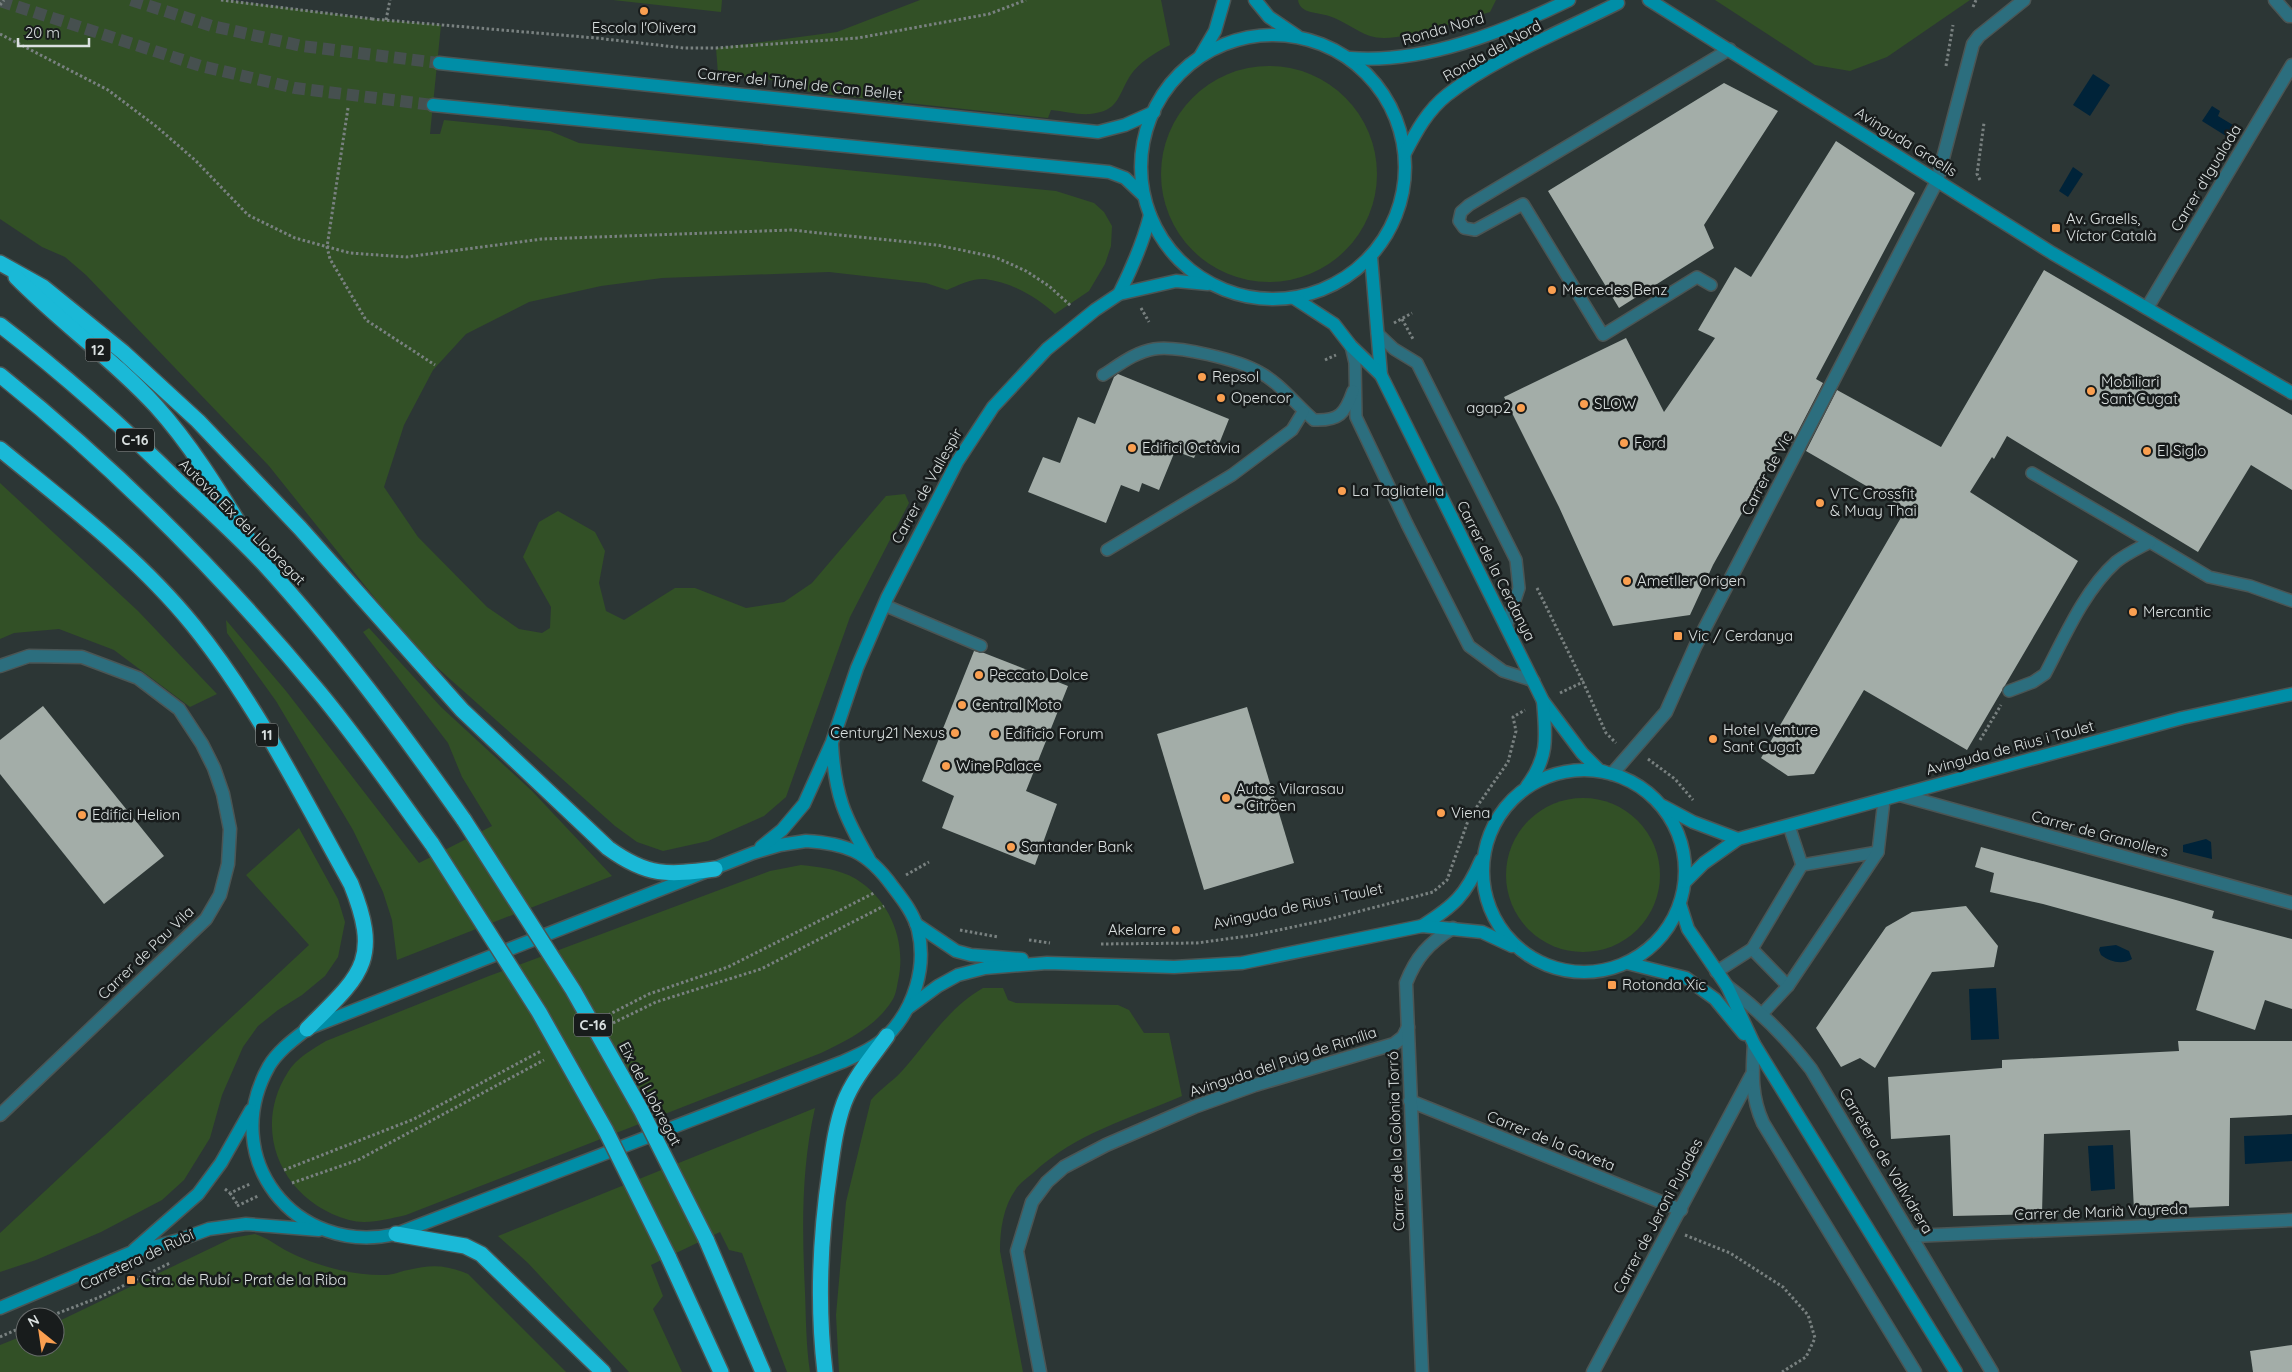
<svg xmlns="http://www.w3.org/2000/svg" width="2292" height="1372" viewBox="0 0 2292 1372" font-family="Quicksand,sans-serif">
<style>
.green{fill:#325026}
.water{fill:#002339}
.building{fill:#a3ada8}
.lines{fill:none;stroke-linecap:round;stroke-linejoin:round}
.secondary-tunnel{stroke:#46504f;stroke-width:12;stroke-dasharray:12 6;stroke-linecap:butt}
.lane-casing{stroke:#4b5554;stroke-width:14}
.street-casing{stroke:#4b5554;stroke-width:15}
.secondary-casing{stroke:#4b5554;stroke-width:15}
.highway-casing{stroke:#4b5554;stroke-width:18}
.path{stroke:#798180;stroke-width:3;stroke-dasharray:2.5 2.5;stroke-linecap:butt}
.lane{stroke:#2c6e7e;stroke-width:11}
.street{stroke:#2c6e7e;stroke-width:12}
.secondary{stroke:#008ea7;stroke-width:12}
.highway{stroke:#1ab9d7;stroke-width:15}
.highway-bridge-casing{stroke:#4b5554;stroke-width:18;stroke-linecap:butt}
.highway-bridge{stroke:#1ab9d7;stroke-width:15}
.poi-dot{fill:#fa9f50;stroke:#181c1c;stroke-width:2}
.labels{text-anchor:middle;stroke-width:5;stroke-linejoin:round;paint-order:stroke}
.shield{fill:#181c1c;stroke:#a0a5a5;stroke-width:1}
.shield-label{font-size:14px;font-weight:bold;fill:#dae0e0}
.poi-label{font-size:15px;fill:#dae0e0;stroke:#181c1c;text-anchor:start}
.street-label{font-size:15px;fill:#dae0e0;stroke:#181c1c}
</style>
<rect width="100%" height="100%" fill="#2c3635"/>
<g class="green">
<path d="M 0,0 L 228,0 L 372,19 L 441,25 L 430,134 L 440,134 L 444,120 L 550,131 L 579,143 L 1056,191 L 1094,203 L 1104,212 L 1112,226 L 1111,246 L 1105,264 L 1089,291 L 1055,314 C 1038,297 1010,282 985,279 C 973,278 958,285 947,290 L 926,283 L 829,272 L 662,278 L 601,286 L 529,302 L 466,334 L 433,370 L 404,425 L 384,487 L 418,537 L 487,607 L 519,629 L 542,633 L 550,628 L 551,607 L 523,557 L 539,522 L 558,511 L 595,532 L 605,551 L 599,583 L 606,611 L 624,620 L 675,588 L 695,588 L 746,608 L 784,602 L 812,583 L 886,496 L 905,494 L 909,503 L 850,617 L 786,797 L 764,816 L 708,841 L 663,851 L 637,842 L 615,826 L 414,647 L 269,466 L 86,275 L 65,257 L 42,247 L 0,219 Z"/>
<path d="M 613,0 L 722,0 L 721,12 Z"/>
<path d="M 920,0 L 1161,0 L 1170,45 C 1156,52 1138,63 1130,76 C 1117,97 1119,111 1090,114 C 1078,115 1063,111 1051,110 L 1048,118 L 813,93 L 767,79 L 718,74 L 716,48 L 837,32 Z"/>
<path d="M 1298,0 L 1496,0 L 1490,12 C 1462,20 1396,45 1370,36 C 1356,31 1344,21 1329,16 C 1317,12 1300,14 1298,0 Z"/>
<path d="M 1715,0 L 1970,0 L 1887,57 L 1850,71 L 1815,65 Z"/>
<circle cx="1269" cy="174" r="108"/>
<path d="M 0,483 L 138,611 L 217,694 L 190,707 L 114,650 L 59,629 L 14,633 L 0,639 Z"/>
<path d="M 226,620 L 286,691 L 419,863 L 492,826 L 462,777 L 448,743 L 363,632 L 369,628 L 441,707 L 532,791 L 612,876 L 397,960 L 392,920 L 383,892 L 353,830 L 276,701 L 227,633 Z"/>
<circle cx="1583" cy="875" r="77"/>
<path d="M 299,828 L 338,899 L 345,922 L 338,957 L 325,976 L 302,995 L 278,1010 L 258,1026 L 243,1047 L 222,1095 L 210,1138 L 184,1180 L 162,1200 L 101,1232 L 36,1260 L 0,1272 L 0,1233 L 309,945 L 246,875 Z"/>
<path d="M 801,865 C 820,867 839,869 856,879 C 890,900 907,942 898,981 C 897,986 896,994 893,999 C 877,1026 848,1040 821,1053 L 406,1215 C 388,1219 367,1225 349,1220 C 283,1202 250,1131 288,1072 C 296,1058 313,1049 326,1041 L 489,976 L 770,871 Z"/>
<path d="M 983,988 L 1003,988 L 1008,1000 L 1016,1003 L 1118,1005 L 1129,1010 L 1144,1033 L 1169,1033 L 1182,1096 C 1129,1119 1076,1133 1033,1173 C 1027,1178 1020,1183 1016,1189 C 1003,1207 1000,1230 1000,1251 L 1023,1372 L 839,1372 L 836,1315 L 846,1202 L 871,1100 C 880,1089 892,1082 902,1071 C 928,1042 948,1008 983,988 Z"/>
<path d="M 815,1108 C 801,1169 802,1230 805,1292 C 806,1319 806,1345 810,1372 L 787,1372 L 742,1253 L 729,1250 L 720,1232 L 651,1265 L 663,1296 L 653,1309 L 682,1372 L 629,1372 L 528,1263 L 498,1236 Z"/>
<path d="M 255,1234 C 268,1238 277,1246 289,1252 C 316,1266 355,1276 386,1275 C 393,1275 401,1271 408,1270 C 432,1264 446,1265 468,1274 L 566,1372 L 0,1372 L 0,1345 L 25,1335 L 25,1347 L 55,1347 L 55,1323 L 232,1238 Z"/>
</g>
<g class="water">
<path d="M 2093,74 L 2110,85 L 2090,116 L 2073,105 Z"/>
<path d="M 2212,106 L 2220,111 L 2218,116 L 2233,125 L 2226,136 L 2202,121 Z"/>
<path d="M 2073,167 L 2083,174 L 2068,197 L 2059,191 Z"/>
<path d="M 2206,839 L 2211,842 L 2212,859 L 2183,852 L 2183,845 Z"/>
<path d="M 2116,945 L 2129,951 L 2132,959 C 2122,965 2110,962 2101,955 L 2099,950 L 2100,947 Z"/>
<path d="M 1996,988 L 1999,1039 L 1971,1040 L 1969,989 Z"/>
<path d="M 2292,1134 L 2292,1161 L 2245,1164 L 2244,1136 Z"/>
<path d="M 2113,1145 L 2115,1189 L 2091,1191 L 2088,1146 Z"/>
</g>
<g class="building">
<path d="M 1724,83 L 1778,111 L 1704,225 L 1714,248 L 1619,308 L 1548,191 Z"/>
<path d="M 1836,141 L 1915,193 L 1816,379 L 1823,383 L 1792,443 L 1784,438 L 1713,565 L 1690,615 L 1613,626 L 1559,507 L 1504,397 L 1626,338 L 1664,412 L 1715,338 L 1698,330 L 1735,267 L 1751,277 Z"/>
<path d="M 2044,270 L 2292,415 L 2292,490 L 2251,465 L 2198,552 L 2007,436 L 1994,459 L 1992,457 L 1970,492 L 2078,561 L 1967,750 L 1864,690 L 1814,774 L 1788,776 L 1761,758 L 1906,509 L 1806,451 L 1837,390 L 1941,447 Z"/>
<path d="M 1118,374 L 1229,419 L 1215,454 L 1199,447 L 1194,458 L 1175,451 L 1159,490 L 1142,483 L 1139,492 L 1121,485 L 1106,523 L 1028,492 L 1043,457 L 1060,463 L 1078,417 L 1095,424 L 1114,377 Z"/>
<path d="M 974,651 L 984,653 L 1068,686 L 1026,791 L 1057,804 L 1035,865 L 942,828 L 954,796 L 922,781 Z"/>
<path d="M 43,706 L 164,856 L 104,904 L 0,774 L 0,740 Z"/>
<path d="M 1247,707 L 1294,863 L 1204,890 L 1157,734 Z"/>
<path d="M 1981,847 L 2176,900 L 2214,911 L 2212,918 L 2292,939 L 2292,1009 L 2265,1000 L 2255,1030 L 2196,1010 L 2214,951 L 2043,904 L 1990,892 L 1994,873 L 1975,867 Z"/>
<path d="M 1966,906 L 1998,946 L 1994,967 L 1932,972 L 1875,1068 L 1860,1058 L 1841,1067 L 1816,1028 L 1886,927 L 1912,912 Z"/>
<path d="M 2178,1041 L 2292,1041 L 2292,1115 L 2230,1118 L 2229,1206 L 2134,1210 L 2130,1130 L 2044,1134 L 2042,1214 L 1953,1216 L 1950,1135 L 1891,1139 L 1888,1077 L 2002,1068 L 2002,1060 L 2179,1051 Z"/>
<path d="M 2292,1345 L 2292,1372 L 2253,1372 L 2250,1351 Z"/>
</g>
<g class="lines">
<g class="secondary-tunnel">
<path d="M 131,0 L 212,26 L 302,46 L 439,63"/>
<path d="M 0,1 L 201,66 L 295,88 L 433,105"/>
</g>
<g class="lane-casing">
<g id="lane">
<path d="M 1711,285 L 1697,277 L 1603,335 L 1523,204 L 1475,230 L 1464,228 L 1459,221 L 1461,212 L 1469,205 L 1730,49"/>
<path d="M 1377,333 L 1394,349 L 1417,363 L 1516,560 L 1519,588 L 1506,627"/>
<path d="M 1351,346 L 1355,363 L 1356,417 L 1407,524 L 1469,646 L 1503,671 L 1534,681"/>
<path d="M 1103,375 C 1119,365 1135,352 1154,349 C 1177,345 1239,360 1259,372 C 1280,383 1296,405 1314,420 C 1339,421 1345,414 1353,391"/>
<path d="M 2150,542 L 2209,577 L 2250,586 L 2292,601"/>
<path d="M 1107,550 L 1232,475 L 1292,430 L 1303,412"/>
<path d="M 884,605 L 981,646"/>
<path d="M 2009,691 L 2033,682 L 2045,674 C 2065,636 2084,591 2116,562 C 2126,554 2139,548 2150,542 L 2032,473"/>
<path d="M 1789,826 L 1802,865"/>
<path d="M 1752,949 L 1788,986"/>
<path d="M 1716,972 L 1752,949 L 1802,865 L 1878,852"/>
<path d="M 1761,1015 L 1788,986 L 1878,852 L 1884,800"/>
</g>
</g>
<g class="street-casing">
<g id="street">
<path d="M 2275,0 L 2289,16 L 2292,16"/>
<path d="M 2147,308 L 2292,65"/>
<path d="M 0,666 L 29,656 L 82,657 L 138,678 L 179,709 L 202,744 L 214,768 L 223,794 L 230,829 L 228,864 L 220,895 L 206,919 L 0,1115"/>
<path d="M 1612,774 L 1666,712 L 1695,647 L 1937,181 L 1973,44 L 1979,36 L 2024,0"/>
<path d="M 1900,795 L 2292,903"/>
<path d="M 1727,986 C 1759,1010 1787,1038 1811,1069 L 1992,1372"/>
<path d="M 1754,1044 C 1752,1073 1751,1097 1763,1123 L 1915,1372"/>
<path d="M 1410,1101 L 1681,1210"/>
<path d="M 1912,1236 L 2292,1220"/>
<path d="M 1040,1372 L 1017,1251 L 1032,1202 L 1047,1182 L 1064,1167 L 1106,1145 L 1194,1107 L 1255,1085 L 1394,1044 L 1403,1037 L 1408,1027"/>
<path d="M 1422,1372 L 1406,983 C 1416,957 1429,943 1453,928"/>
<path d="M 1593,1372 L 1751,1076"/>
</g>
</g>
<g class="secondary-casing">
<g id="secondary">
<path d="M 1255,0 L 1269,17 L 1297,36"/>
<path d="M 1649,0 L 2052,253 L 2292,393"/>
<circle cx="1273" cy="167" r="132"/>
<path d="M 1201,55 L 1215,31 L 1224,0"/>
<path d="M 1350,58 C 1423,64 1504,32 1569,0"/>
<path d="M 439,63 L 1098,132 L 1125,125 L 1154,112"/>
<path d="M 433,105 L 1109,172 L 1125,178 L 1143,195"/>
<path d="M 1405,153 C 1416,132 1427,111 1447,95 C 1492,59 1565,30 1618,3"/>
<path d="M 1371,257 L 1381,375"/>
<path d="M 1119,294 C 1132,268 1143,243 1150,215"/>
<path d="M 1294,298 L 1334,324 L 1351,346 L 1381,375 L 1543,701 L 1582,753 L 1599,770 L 1605,772"/>
<path d="M 832,745 C 835,795 844,816 869,859"/>
<circle cx="1584" cy="871" r="101"/>
<path d="M 1527,786 C 1549,757 1546,736 1543,701"/>
<path d="M 1663,806 L 1693,822 L 1738,839"/>
<path d="M 806,841 C 823,842 839,844 854,851 C 871,859 883,873 893,887 C 903,900 914,914 918,930 C 927,967 914,1008 888,1035 C 875,1048 858,1055 842,1062 L 396,1234 C 295,1257 217,1158 269,1066 C 278,1051 293,1040 307,1029 L 753,853 L 780,845 Z"/>
<path d="M 761,847 L 782,830 L 804,804 L 832,742 L 857,668 L 887,598 L 957,462 L 993,407 L 1047,349 L 1095,310 L 1119,294 L 1176,281 L 1208,284"/>
<path d="M 1685,882 L 1704,863 L 1738,839 L 2182,718 L 2292,694"/>
<path d="M 1680,904 L 1688,929 L 1727,986 L 1754,1044 L 1956,1372"/>
<path d="M 916,924 L 956,951 L 971,955 L 1022,959"/>
<path d="M 1422,926 C 1454,906 1466,895 1481,860"/>
<path d="M 1627,963 L 1686,978 L 1715,999 L 1744,1034"/>
<path d="M 908,1008 L 938,986 L 958,975 L 985,968 L 1047,963 L 1174,967 L 1242,963 L 1422,926 L 1482,932 L 1512,946"/>
<path d="M 134,1250 L 198,1194 L 221,1163 L 251,1110"/>
<path d="M 0,1308 L 130,1253 L 179,1240 L 209,1229 L 246,1224 L 319,1230"/>
</g>
</g>
<g class="highway-casing">
<g id="highway">
<path d="M 0,263 L 43,287 L 123,352 L 198,421 L 300,528 L 462,710 L 608,848 C 648,877 667,875 715,869"/>
<path d="M 16,277 C 60,322 113,359 156,406 C 193,447 222,496 251,543"/>
<path d="M 0,325 C 65,375 124,428 182,485 C 210,511 238,536 264,564 C 337,644 402,732 464,820"/>
<path d="M 0,375 C 117,469 223,576 319,692 C 359,740 395,793 432,844"/>
<path d="M 0,449 C 67,504 138,557 193,625 C 256,703 302,796 351,884 C 382,961 361,975 307,1029"/>
<path d="M 396,1234 L 465,1246 L 481,1254 L 603,1372"/>
<path d="M 706,1239 L 763,1372"/>
<path d="M 668,1256 L 721,1372"/>
<path d="M 825,1372 C 817,1305 820,1237 830,1170 C 833,1148 836,1125 844,1103 C 853,1079 872,1057 887,1036"/>
</g>
</g>
<g class="path">
<path d="M 221,0 L 373,19"/>
<path d="M 0,5 L 4,0"/>
<path d="M 1973,7 L 1976,0"/>
<path d="M 372,19 L 596,38 L 684,48 L 716,48 L 858,38 L 989,14 L 1026,0"/>
<path d="M 386,20 L 390,0"/>
<path d="M 0,34 L 108,90 L 157,127 L 196,161 L 248,215 L 295,238 L 350,253 L 406,257 L 542,239 L 791,230 L 937,245 L 995,257 L 1026,271 L 1049,286 L 1071,306"/>
<path d="M 1946,66 L 1953,25"/>
<path d="M 348,108 L 327,247 L 330,259 L 366,320 L 435,365"/>
<path d="M 1980,180 L 1977,174 L 1984,123"/>
<path d="M 1141,308 L 1149,322"/>
<path d="M 1402,319 L 1413,339"/>
<path d="M 1394,323 L 1412,313"/>
<path d="M 1325,360 L 1336,355"/>
<path d="M 1537,588 L 1583,682"/>
<path d="M 1560,693 L 1583,682 L 1606,733 L 1616,743"/>
<path d="M 1980,740 L 2001,705"/>
<path d="M 1648,759 L 1675,779 L 1693,800"/>
<path d="M 906,875 L 929,862"/>
<path d="M 960,930 L 998,937"/>
<path d="M 1029,940 L 1050,943"/>
<path d="M 1101,944 L 1197,943 L 1255,935 L 1326,920 L 1433,892 L 1447,880 L 1469,818 L 1508,762 L 1516,731 L 1513,717 L 1525,710"/>
<path d="M 608,1015 L 649,994 L 728,967 L 874,893"/>
<path d="M 613,1023 L 656,1002 L 761,969 L 884,906"/>
<path d="M 284,1170 L 414,1119 L 541,1051"/>
<path d="M 292,1183 L 358,1160 L 544,1060"/>
<path d="M 225,1189 L 230,1193 L 250,1184"/>
<path d="M 230,1193 L 238,1205"/>
<path d="M 237,1206 L 258,1196"/>
<path d="M 1685,1235 L 1730,1253 L 1783,1287 L 1808,1315 L 1815,1338 L 1806,1357 L 1782,1372"/>
<path d="M 48,1317 L 100,1297 L 170,1263"/>
<path d="M 0,1337 L 25,1326"/>
</g>
<use href="#lane" class="lane"/>
<use href="#street" class="street"/>
<use href="#secondary" class="secondary"/>
<use href="#highway" class="highway"/>
<g class="highway-bridge-casing">
<g id="highway-bridge">
<path d="M 464,820 L 573,990 L 641,1110 L 706,1239"/>
<path d="M 432,844 L 539,1012 L 606,1131 L 668,1256"/>
</g>
</g>
<use href="#highway-bridge" class="highway-bridge"/>
</g>
<g class="poi-dot">
<circle cx="644" cy="11" r="5"/>
<rect x="2051" y="223" width="10" height="10" rx="2.5"/>
<circle cx="1552" cy="290" r="5"/>
<circle cx="1202" cy="377" r="5"/>
<circle cx="2091" cy="391" r="5"/>
<circle cx="1221" cy="398" r="5"/>
<circle cx="1584" cy="404" r="5"/>
<circle cx="1521" cy="408" r="5"/>
<circle cx="1624" cy="443" r="5"/>
<circle cx="1132" cy="448" r="5"/>
<circle cx="2147" cy="451" r="5"/>
<circle cx="1342" cy="491" r="5"/>
<circle cx="1820" cy="503" r="5"/>
<circle cx="1627" cy="581" r="5"/>
<circle cx="2133" cy="612" r="5"/>
<rect x="1673" y="631" width="10" height="10" rx="2.5"/>
<circle cx="979" cy="675" r="5"/>
<circle cx="962" cy="705" r="5"/>
<circle cx="955" cy="733" r="5"/>
<circle cx="995" cy="734" r="5"/>
<circle cx="1713" cy="739" r="5"/>
<circle cx="946" cy="766" r="5"/>
<circle cx="1226" cy="798" r="5"/>
<circle cx="1441" cy="813" r="5"/>
<circle cx="82" cy="815" r="5"/>
<circle cx="1011" cy="847" r="5"/>
<circle cx="1176" cy="930" r="5"/>
<rect x="1607" y="980" width="10" height="10" rx="2.5"/>
<rect x="126" y="1275" width="10" height="10" rx="2.5"/>
</g>
<g class="labels">
<g class="shield">
<rect x="85.5" y="338.5" width="25" height="23" rx="4"/>
<rect x="116" y="428.5" width="38" height="23" rx="4"/>
<rect x="256" y="723.5" width="22" height="23" rx="4"/>
<rect x="574" y="1013.5" width="38" height="23" rx="4"/>
</g>
<g class="shield-label">
<text x="98" y="355">12</text>
<text x="135" y="445">C-16</text>
<text x="267" y="740">11</text>
<text x="593" y="1030">C-16</text>
</g>
<g class="poi-label">
<text x="644" y="33" text-anchor="middle">Escola l'Olivera</text>
<text x="2066" y="224">Av. Graells,<tspan x="2066" dy="17">Víctor Català</tspan></text>
<text x="1562" y="295">Mercedes Benz</text>
<text x="1212" y="382">Repsol</text>
<text x="2101" y="387">Mobiliari<tspan x="2101" dy="17">Sant Cugat</tspan></text>
<text x="1231" y="403">Opencor</text>
<text x="1594" y="409">SLOW</text>
<text x="1511" y="413" text-anchor="end">agap2</text>
<text x="1634" y="448">Ford</text>
<text x="1142" y="453">Edifici Octàvia</text>
<text x="2157" y="456">El Siglo</text>
<text x="1352" y="496">La Tagliatella</text>
<text x="1830" y="499">VTC Crossfit<tspan x="1830" dy="17">&amp; Muay Thai</tspan></text>
<text x="1637" y="586">Ametller Origen</text>
<text x="2143" y="617">Mercantic</text>
<text x="1688" y="641">Vic / Cerdanya</text>
<text x="989" y="680">Peccato Dolce</text>
<text x="972" y="710">Central Moto</text>
<text x="1723" y="735">Hotel Venture<tspan x="1723" dy="17">Sant Cugat</tspan></text>
<text x="945" y="738" text-anchor="end">Century21 Nexus</text>
<text x="1005" y="739">Edificio Forum</text>
<text x="956" y="771">Wine Palace</text>
<text x="1236" y="794">Autos Vilarasau<tspan x="1236" dy="17">- Citröen</tspan></text>
<text x="1451" y="818">Viena</text>
<text x="92" y="820">Edifici Helion</text>
<text x="1021" y="852">Santander Bank</text>
<text x="1166" y="935" text-anchor="end">Akelarre</text>
<text x="1622" y="990">Rotonda Xic</text>
<text x="141" y="1285">Ctra. de Rubí - Prat de la Riba</text>
</g>
<g class="street-label">
<text transform="translate(1443 29) rotate(-16)" y="5">Ronda Nord</text>
<text transform="translate(1492 51) rotate(-29)" y="5">Ronda del Nord</text>
<text transform="translate(800 84) rotate(6)" y="5">Carrer del Túnel de Can Bellet</text>
<text transform="translate(1906 142) rotate(32)" y="5">Avinguda Graells</text>
<text transform="translate(2206 178) rotate(-59)" y="5">Carrer d'Igualada</text>
<text transform="translate(1767 474) rotate(-62)" y="5">Carrer de Vic</text>
<text transform="translate(927 486) rotate(-61)" y="5">Carrer de Vallespir</text>
<text transform="translate(242 522) rotate(45)" y="5">Autovia Eix del Llobregat</text>
<text transform="translate(1496 571) rotate(63)" y="5">Carrer de la Cerdanya</text>
<text transform="translate(2010 748) rotate(-15)" y="5">Avinguda de Rius i Taulet</text>
<text transform="translate(2100 834) rotate(15)" y="5">Carrer de Granollers</text>
<text transform="translate(1298 906) rotate(-12)" y="5">Avinguda de Rius i Taulet</text>
<text transform="translate(146 953) rotate(-44)" y="5">Carrer de Pau Vila</text>
<text transform="translate(1283 1062) rotate(-18)" y="5">Avinguda del Puig de Rimília</text>
<text transform="translate(650 1094) rotate(62)" y="5">Eix del Llobregat</text>
<text transform="translate(1396 1141) rotate(-92)" y="5">Carrer de la Colònia Torró</text>
<text transform="translate(1551 1141) rotate(22)" y="5">Carrer de la Gaveta</text>
<text transform="translate(1886 1161) rotate(59)" y="5">Carretera de Vallvidrera</text>
<text transform="translate(2101 1212) rotate(-2)" y="5">Carrer de Marià Vayreda</text>
<text transform="translate(1658 1216) rotate(-62)" y="5">Carrer de Jeroni Pujades</text>
<text transform="translate(137 1260) rotate(-25)" y="5">Carretera de Rubí</text>
</g>
</g>
<g transform="translate(40 1332) rotate(330)"><circle r="24" fill="#181c1c" stroke="#666a6a"/>
<path d="M0-4L9 19L0 12L-9 19Z" fill="#fa9f50"/>
<text y="-8" font-size="14" font-weight="bold" text-anchor="middle" fill="#dae0e0">N</text>
</g>
<path d="M18 38v8h71v-8" fill="none" stroke="#dae0e0" stroke-width="2.5"/>
<text x="25" y="38" font-size="15" fill="#dae0e0" stroke="#181c1c" stroke-width="4" paint-order="stroke">20 m</text>
</svg>
